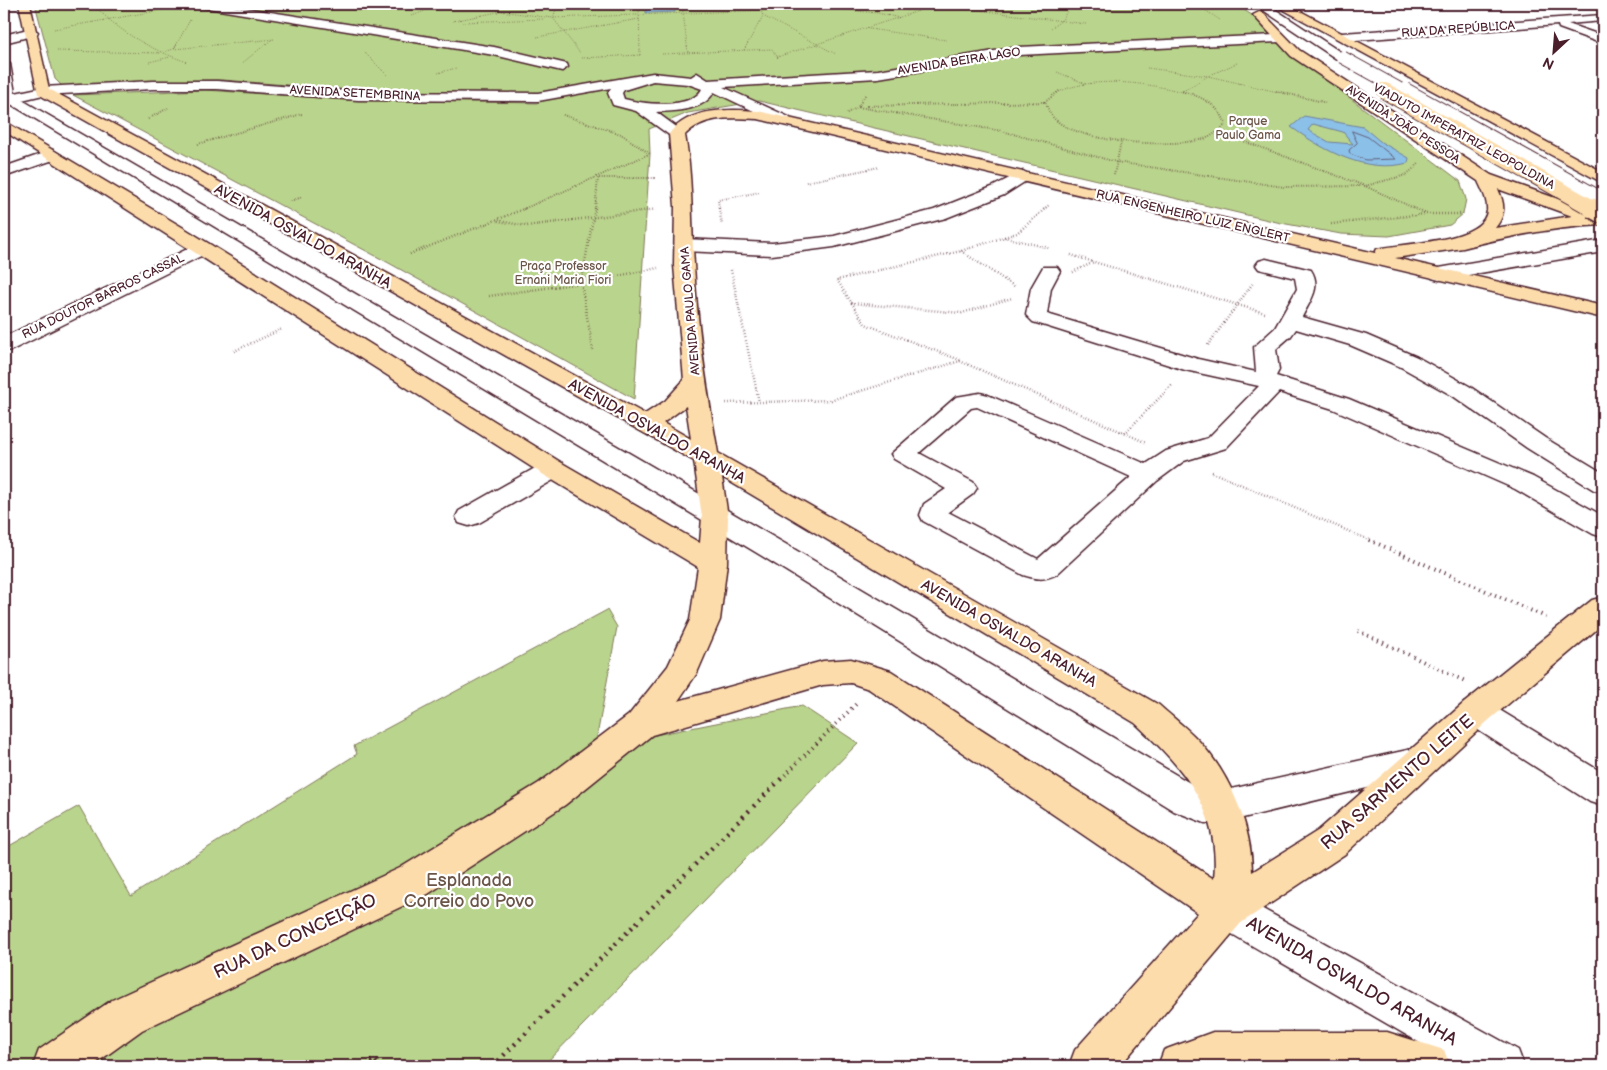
<svg xmlns="http://www.w3.org/2000/svg" width="1607" height="1070" viewBox="0 0 1607 1070" font-family="'Balsamiq Sans',sans-serif">
<style>
.green{fill:#b9d48c;stroke:#827a5c}
.water{fill:#8bc0e8;stroke:#71809c;fill-rule:evenodd}
.lines{fill:none;stroke-linecap:round;stroke-linejoin:round}
.shore{stroke:#645f77;stroke-width:1}
.minor-casing{stroke:#4a1f2b;stroke-width:3}
.major-casing{stroke:#4a1f2b;stroke-width:3}
.path-far4{stroke:#4a1f2b;stroke-width:1;stroke-dasharray:0.5 2;stroke-linecap:butt}
.path-far3{stroke:#4a1f2b;stroke-width:2;stroke-dasharray:0.5 2;stroke-linecap:butt}
.path-far2{stroke:#4a1f2b;stroke-width:2.5;stroke-dasharray:0.5 2.5;stroke-linecap:butt}
.path-far1{stroke:#4a1f2b;stroke-width:4;stroke-dasharray:1 4.5;stroke-linecap:butt}
.path{stroke:#4a1f2b;stroke-width:4.5;stroke-dasharray:2 5.5;stroke-linecap:butt}
.minor{fill:#fff;fill-rule:evenodd}
.major{fill:#fddcac;fill-rule:evenodd}
.minor-bridge-far1-casing{stroke:#4a1f2b;stroke-width:14;stroke-linecap:butt}
.minor-bridge-casing{stroke:#4a1f2b;stroke-width:18;stroke-linecap:butt}
.major-bridge-far2-casing{stroke:#4a1f2b;stroke-width:14;stroke-linecap:butt}
.major-bridge-far1-casing{stroke:#4a1f2b;stroke-width:18;stroke-linecap:butt}
.major-bridge-casing{stroke:#4a1f2b;stroke-width:22;stroke-linecap:butt}
.minor-bridge-far1{stroke:#fff;stroke-width:12}
.minor-bridge{stroke:#fff;stroke-width:16}
.major-bridge-far2{stroke:#fddcac;stroke-width:12}
.major-bridge-far1{stroke:#fddcac;stroke-width:16}
.major-bridge{stroke:#fddcac;stroke-width:19}
.labels{text-anchor:middle;stroke-width:4.5;stroke-linejoin:round;paint-order:stroke}
.far-street-label{font-size:12px;fill:#4a1f2b;stroke:#fff}
.far-park-label{font-size:12px;fill:#6b5548;stroke:#fff}
.street-label{font-size:15px;fill:#4a1f2b;stroke:#fff}
.near-street-label{font-size:18px;fill:#4a1f2b;stroke:#fff}
.near-park-label{font-size:18px;fill:#6b5548;stroke:#fff}
</style>
<rect width="100%" height="100%" fill="#fff"/>
<filter id="ink" filterUnits="userSpaceOnUse"><feTurbulence type="fractalNoise" baseFrequency=".02" numOctaves="2"/><feDisplacementMap in="SourceGraphic" scale="10" xChannelSelector="R" yChannelSelector="G"/><feConvolveMatrix kernelMatrix="1 2 1 2 8 2 1 2 1" color-interpolation-filters="sRGB"/></filter>
<g filter="url(#ink)">
<g class="green">
<path d="M 35,4 L 1234,4 L 1252,15 L 1289,52 L 1460,181 L 1466,199 L 1463,214 L 1450,225 L 1389,236 L 1341,234 L 1281,223 L 759,101 L 688,113 L 649,129 L 650,154 L 634,399 L 387,262 L 73,95 L 206,90 L 349,100 L 538,103 L 538,93 L 364,91 L 223,80 L 155,81 L 62,86 L 55,79 Z"/>
<path d="M 607,610 L 617,627 L 595,747 L 802,706 L 858,743 L 543,1066 L 4,1066 L 4,849 L 79,806 L 131,896 L 357,754 L 354,746 Z"/>
</g>
<g class="water">
<path d="M 646,4 L 674,4 L 675,12 L 646,13 Z"/>
<path d="M 1304,116 L 1363,127 L 1381,142 L 1409,158 L 1408,163 C 1365,174 1325,151 1291,127 ZM 1313,124 L 1343,132 L 1353,144 L 1329,142 L 1308,130 Z"/>
</g>
<g class="lines">
<path class="shore" d="M 1352,131 L 1368,137 L 1396,159 L 1366,160 L 1350,154 L 1349,150 L 1357,143 Z"/>
<g class="minor-casing">
<g id="minor">
<path d="M 195,4 L 220,4 L 494,47 L 567,64 L 568,67 L 562,71 L 494,55 L 201,7 Z"/>
<path d="M 1254,4 L 1267,4 L 1348,57 L 1346,60 L 1338,60 Z"/>
<path d="M 1603,15 L 1603,21 L 1568,24 L 1603,36 L 1603,44 L 1559,28 L 1558,25 L 1342,41 L 1336,37 L 1342,33 Z"/>
<path d="M 32,28 L 38,32 L 36,35 L 4,43 L 4,35 Z"/>
<path d="M 1275,35 L 1279,36 L 1281,39 L 1279,42 L 1019,55 L 878,78 L 723,87 L 789,117 L 791,120 L 789,123 L 779,123 L 714,92 C 704,111 675,111 656,112 L 682,131 L 685,134 L 682,137 L 672,137 L 636,111 L 613,105 L 608,93 L 611,88 L 538,101 L 358,100 L 217,89 L 153,89 L 43,95 L 22,100 L 782,542 L 1200,789 L 1222,791 L 1421,747 L 1433,751 L 1438,761 L 1433,771 L 1421,775 L 1222,823 L 1205,823 L 1174,811 L 762,556 L 4,100 L 4,60 L 10,64 L 15,93 L 43,87 L 153,81 L 217,81 L 358,92 L 538,93 L 653,73 L 691,77 L 697,73 L 708,80 L 878,70 L 1019,47 ZM 653,81 L 688,84 L 702,89 C 691,110 643,104 624,99 L 622,93 L 624,90 Z"/>
<path d="M 53,150 L 61,155 L 59,158 L 4,177 L 4,167 Z"/>
<path d="M 1023,171 L 1031,176 L 1029,179 L 1004,195 L 946,218 L 834,247 L 772,255 L 684,251 L 677,249 L 675,245 L 677,241 L 684,239 L 772,243 L 834,236 L 934,210 L 992,187 Z"/>
<path d="M 1603,240 L 1603,252 L 1439,280 L 1432,278 L 1429,274 L 1432,270 L 1439,268 Z"/>
<path d="M 202,242 L 209,244 L 211,248 L 209,252 L 12,350 L 4,351 L 4,337 Z"/>
<path d="M 1266,259 L 1311,270 C 1322,287 1310,301 1302,317 L 1366,335 L 1417,357 L 1469,386 L 1545,438 L 1603,473 L 1603,492 L 1594,490 L 1527,448 L 1453,396 L 1401,367 L 1350,345 L 1296,329 L 1291,336 L 1276,349 L 1279,370 L 1276,376 L 1349,399 L 1533,477 L 1603,516 L 1603,537 L 1593,534 L 1515,489 L 1333,409 L 1279,392 L 1226,448 L 1184,461 L 1157,481 L 1057,574 C 1044,581 1036,579 1023,575 L 923,521 L 920,515 L 924,504 L 946,489 L 894,459 L 891,454 L 956,397 L 980,393 L 988,395 L 1146,464 L 1166,451 L 1208,438 L 1259,386 L 1185,370 L 1033,322 L 1026,315 L 1031,288 L 1043,267 L 1057,267 L 1060,271 L 1051,288 L 1047,314 L 1198,359 L 1256,372 L 1254,347 L 1275,328 L 1297,289 L 1295,278 L 1259,269 L 1256,265 L 1259,261 ZM 977,407 L 1131,477 L 1038,559 L 948,512 L 973,494 L 977,488 L 973,482 L 919,453 L 971,408 Z"/>
<path d="M 553,461 L 562,463 L 566,469 L 562,475 L 479,523 L 469,526 L 459,523 L 456,517 L 459,511 L 544,463 Z"/>
<path d="M 1476,699 L 1488,703 L 1603,773 L 1603,806 L 1590,802 L 1464,721 L 1460,712 L 1464,703 Z"/>
<path d="M 1227,891 L 1241,897 L 1518,1050 L 1524,1066 L 1460,1066 L 1213,923 L 1207,910 L 1213,897 Z"/>
</g>
</g>
<g class="major-casing">
<g id="major">
<path d="M 19,4 L 30,4 L 49,89 L 645,414 L 665,401 L 684,380 L 674,265 L 675,206 L 669,134 C 689,107 729,109 758,111 L 1375,253 L 1377,249 C 1401,243 1483,243 1487,211 C 1488,200 1482,190 1478,181 L 1291,56 L 1253,15 L 1259,12 L 1263,13 L 1299,50 L 1491,175 L 1603,215 L 1603,225 C 1555,227 1509,236 1463,248 L 1395,258 L 1603,306 L 1603,318 L 758,119 C 732,118 704,115 685,135 C 693,178 691,221 694,264 C 697,327 707,391 718,453 L 1159,705 C 1172,717 1187,728 1199,741 C 1230,775 1252,826 1252,872 L 1319,830 L 1464,703 L 1592,600 L 1603,597 L 1603,624 L 1488,721 L 1345,854 L 1241,923 L 1120,1066 L 1069,1066 L 1075,1050 L 1198,913 L 869,689 L 851,683 L 823,685 L 652,735 L 565,805 L 428,894 L 142,1030 L 92,1066 L 33,1066 L 39,1050 L 112,1000 L 400,868 L 539,783 L 629,715 L 668,666 L 690,620 L 698,567 L 544,475 L 4,131 L 4,121 L 187,230 L 562,463 L 700,543 L 702,517 L 694,461 L 38,94 ZM 1498,189 L 1572,216 L 1495,228 C 1506,215 1505,204 1498,189 ZM 686,406 L 691,439 L 663,423 ZM 722,477 L 1135,723 C 1183,768 1221,809 1214,879 L 891,671 L 851,659 L 823,661 L 678,701 L 697,673 L 720,620 L 727,563 L 728,517 Z"/>
<path d="M 1273,4 L 1287,4 L 1603,172 L 1603,183 Z"/>
<path d="M 1213,1032 L 1387,1032 L 1444,1050 L 1450,1066 L 1158,1066 L 1164,1050 Z"/>
</g>
</g>
<g class="path-far4">
<path d="M 93,4 C 120,33 150,49 187,62"/>
<path d="M 478,4 L 500,11 L 553,18 L 823,8 L 829,4"/>
<path d="M 558,4 L 553,18 L 580,53"/>
<path d="M 639,4 L 640,55"/>
<path d="M 682,4 L 688,53"/>
<path d="M 844,4 L 861,8 L 918,11"/>
<path d="M 1196,4 L 1220,20"/>
<path d="M 939,5 L 1086,24"/>
<path d="M 824,8 L 877,13 L 900,18"/>
<path d="M 388,11 L 479,4"/>
<path d="M 412,16 L 432,8"/>
<path d="M 763,16 L 836,54"/>
<path d="M 453,21 L 498,12"/>
<path d="M 462,22 L 543,19"/>
<path d="M 1051,28 L 1062,20 L 1071,4"/>
<path d="M 54,29 L 179,7"/>
<path d="M 869,29 L 946,40"/>
<path d="M 537,37 L 639,19"/>
<path d="M 174,49 L 275,39"/>
<path d="M 744,50 L 763,16 L 759,4"/>
<path d="M 57,51 L 160,53 L 174,49 L 190,20"/>
<path d="M 365,53 L 387,75"/>
<path d="M 662,54 L 772,49 L 778,58"/>
<path d="M 777,57 L 940,4"/>
<path d="M 582,58 L 640,55"/>
<path d="M 149,62 L 170,57"/>
<path d="M 241,64 L 271,40"/>
<path d="M 1147,68 L 1208,76 L 1282,93"/>
<path d="M 1057,72 L 1086,84"/>
<path d="M 438,73 L 456,68"/>
<path d="M 1183,91 L 1208,76 L 1237,63"/>
<path d="M 1057,93 C 1090,75 1151,83 1186,93"/>
</g>
<g class="path-far3">
<path d="M 1059,91 L 1045,102 C 1047,106 1049,112 1052,116 C 1074,144 1171,148 1204,139 C 1213,136 1220,130 1226,124 C 1218,104 1202,97 1182,91"/>
<path d="M 1276,91 L 1327,103"/>
<path d="M 865,95 L 858,107 L 1002,131 L 1116,162 L 1284,187 L 1365,186 L 1406,175 L 1420,163"/>
<path d="M 866,106 L 1045,102"/>
<path d="M 847,113 L 859,107"/>
<path d="M 563,115 L 621,134 L 650,154"/>
<path d="M 148,119 L 168,108"/>
<path d="M 1219,132 L 1365,186 L 1416,209"/>
<path d="M 198,144 L 302,114"/>
<path d="M 1114,175 L 1121,142"/>
<path d="M 806,182 L 879,167"/>
<path d="M 291,201 L 302,197"/>
<path d="M 523,209 L 649,154"/>
<path d="M 595,209 L 598,178 L 656,178"/>
<path d="M 719,209 L 718,200 L 760,192"/>
<path d="M 1044,209 L 1049,205"/>
</g>
<g class="path-far2">
<path d="M 719,208 L 722,225"/>
<path d="M 1413,208 L 1425,213"/>
<path d="M 498,221 L 527,226 L 658,209"/>
<path d="M 1331,224 L 1426,214 L 1462,214"/>
<path d="M 1004,237 L 1049,248"/>
<path d="M 961,251 L 1014,286"/>
<path d="M 410,254 L 526,208"/>
<path d="M 1071,255 L 1094,262"/>
<path d="M 731,270 L 759,402"/>
<path d="M 1073,272 L 1094,262 L 1265,313"/>
<path d="M 489,296 L 581,283 L 658,268"/>
<path d="M 851,303 L 962,313 L 1012,298"/>
<path d="M 1208,345 L 1253,283"/>
<path d="M 593,350 L 581,283 L 595,208"/>
<path d="M 234,351 L 282,329"/>
<path d="M 960,360 L 865,324 L 837,280 L 961,251 L 1017,233 L 1046,208"/>
<path d="M 726,403 L 831,400 L 960,361 L 1147,443"/>
<path d="M 1125,433 L 1172,385"/>
<path d="M 1212,472 L 1371,541"/>
</g>
<g class="path-far1">
<path d="M 1369,540 L 1546,617"/>
<path d="M 1358,631 L 1465,681"/>
<path d="M 785,775 L 857,703"/>
</g>
<g class="path">
<path d="M 364,1066 L 374,1059 L 380,1066"/>
<path d="M 493,1066 L 786,774"/>
</g>
<use href="#minor" class="minor"/>
<use href="#major" class="major"/>
<g class="minor-bridge-far1-casing">
<path id="minor-bridge-far1" d="M 1342,57 L 1407,93"/>
</g>
<g class="minor-bridge-casing">
<path id="minor-bridge" d="M 1405,91 L 1603,201"/>
</g>
<g class="major-bridge-far2-casing">
<path id="major-bridge-far2" d="M 1381,89 L 1388,93"/>
</g>
<g class="major-bridge-far1-casing">
<path id="major-bridge-far1" d="M 1385,91 L 1594,209"/>
</g>
<g class="major-bridge-casing">
<path id="major-bridge" d="M 1592,208 L 1603,214"/>
</g>
<use href="#minor-bridge-far1" class="minor-bridge-far1"/>
<use href="#minor-bridge" class="minor-bridge"/>
<use href="#major-bridge-far2" class="major-bridge-far2"/>
<use href="#major-bridge-far1" class="major-bridge-far1"/>
<use href="#major-bridge" class="major-bridge"/>
</g>
</g>
<g class="labels">
<g class="far-street-label">
<text transform="translate(1458 29) rotate(-4)" y="4">RUA DA REPÚBLICA</text>
<text transform="translate(959 61) rotate(-9)" y="4">AVENIDA BEIRA LAGO</text>
<text transform="translate(355 93) rotate(3)" y="4">AVENIDA SETEMBRINA</text>
<text transform="translate(1403 124) rotate(33)" y="4">AVENIDA JOÃO PESSOA</text>
<text transform="translate(1464 136) rotate(29)" y="4">VIADUTO IMPERATRIZ LEOPOLDINA</text>
<text transform="translate(1193 216) rotate(13)" y="4">RUA ENGENHEIRO LUIZ ENGLERT</text>
<text transform="translate(103 296) rotate(-26)" y="4">RUA DOUTOR BARROS CASSAL</text>
<text transform="translate(690 311) rotate(-95)" y="4">AVENIDA PAULO GAMA</text>
</g>
<g class="far-park-label">
<text x="1248" y="125">Parque<tspan x="1248" dy="14">Paulo Gama</tspan></text>
<text x="563" y="270">Praça Professor<tspan x="563" dy="14">Ernani Maria Fiori</tspan></text>
</g>
<g class="street-label">
<text transform="translate(303 236) rotate(29)" y="5">AVENIDA OSVALDO ARANHA</text>
<text transform="translate(657 431) rotate(29)" y="5">AVENIDA OSVALDO ARANHA</text>
<text transform="translate(1009 633) rotate(30)" y="5">AVENIDA OSVALDO ARANHA</text>
</g>
<g class="near-street-label">
<text transform="translate(1397 782) rotate(-41)" y="6">RUA SARMENTO LEITE</text>
<text transform="translate(295 936) rotate(-25)" y="6">RUA DA CONCEIÇÃO</text>
<text transform="translate(1352 981) rotate(30)" y="6">AVENIDA OSVALDO ARANHA</text>
</g>
<g class="near-park-label">
<text x="469" y="886">Esplanada<tspan x="469" dy="21">Correio do Povo</tspan></text>
</g>
</g>
<rect width="1607" height="1070" fill="none" stroke="#fff" stroke-width="20"/>
<rect x="10" y="10" width="1587" height="1050" fill="none" stroke="#4a1f2b" stroke-width="2" filter="url(#ink)"/>
<g transform="translate(1554 52) rotate(206)" stroke="#ffffff" stroke-width="4" paint-order="stroke">
<path d="M0-4L9 19L0 12L-9 19Z" fill="#4a1f2b"/>
<text y="-8" font-size="14" font-weight="bold" text-anchor="middle" fill="#4a1f2b">N</text>
</g>
</svg>
